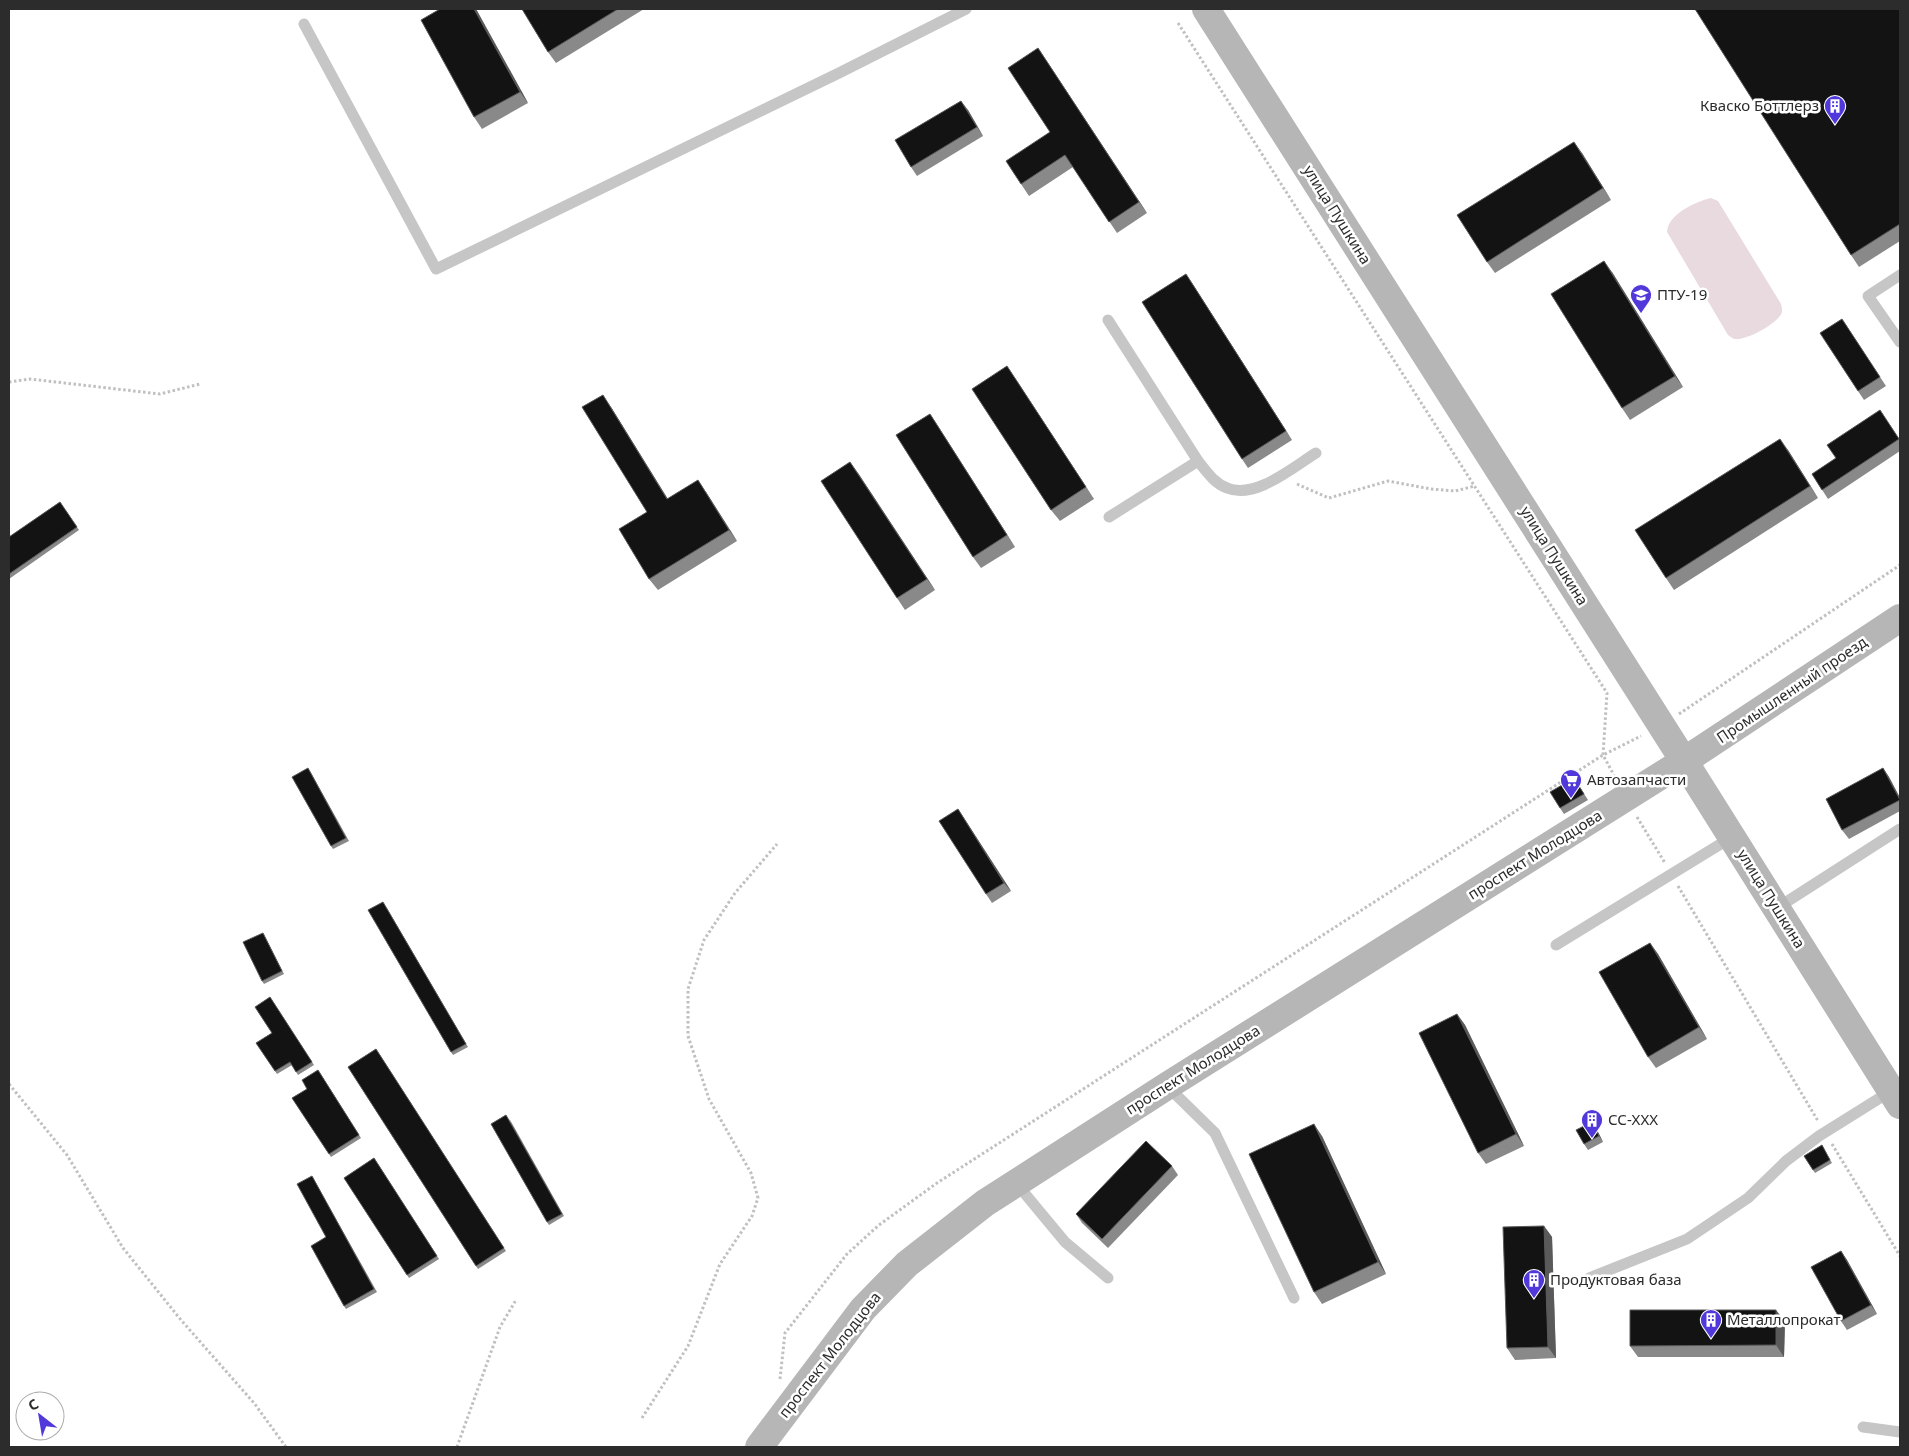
<svg xmlns="http://www.w3.org/2000/svg" width="1909" height="1456" viewBox="0 0 1909 1456" font-family="'Noto Sans',sans-serif">
<style>
.green{fill:#e9dadf}
.lines{fill:none;stroke-linecap:round;stroke-linejoin:round}
.path{stroke:#c0c0c0;stroke-width:3;stroke-dasharray:2.5 2.5;stroke-linecap:butt}
.lane{stroke:#c6c6c6;stroke-width:11}
.secondary{stroke:#b6b6b6;stroke-width:28}
.wall{fill:#898989}
.shaded-wall{fill:#5a5a5a}
.building{fill:#131313;stroke:#5a5a5a}
.labels{text-anchor:middle;stroke-width:5;stroke-linejoin:round;paint-order:stroke}
.poi-label{font-size:15px;fill:#2c2c2c;stroke:#fff;text-anchor:start}
.street-label{font-size:15px;fill:#2c2c2c;stroke:#fff}
</style>
<rect width="100%" height="100%" fill="#fff"/>
<path class="green" d="M 1711,198 L 1718,201 L 1781,304 C 1782,307 1782,310 1782,312 C 1779,323 1746,341 1735,339 C 1733,339 1731,337 1728,335 L 1667,232 C 1668,214 1695,202 1711,198 Z"/>
<g class="lines">
<g class="path">
<path d="M 1178,23 L 1607,693 L 1603,755 L 1616,779"/>
<path d="M 9,382 L 30,379 L 160,394 L 200,384"/>
<path d="M 1297,484 L 1329,498 L 1388,481 L 1431,489 L 1455,491 L 1475,486"/>
<path d="M 1679,714 L 1900,565"/>
<path d="M 1637,817 L 1665,863"/>
<path d="M 1678,886 L 1818,1121"/>
<path d="M 9,1084 L 67,1155 L 123,1248 L 181,1320 L 254,1403 L 286,1447"/>
<path d="M 1832,1144 L 1900,1256"/>
<path d="M 780,1379 L 785,1333 L 847,1254 L 879,1225 L 937,1183 L 1603,755 L 1641,736"/>
<path d="M 642,1418 L 688,1346 L 720,1264 L 752,1216 L 758,1198 L 751,1173 L 709,1099 L 688,1036 L 688,989 L 704,940 L 735,893 L 777,844"/>
<path d="M 457,1447 L 500,1327 L 516,1300"/>
</g>
<g class="lane">
<path d="M 304,24 L 436,269 L 839,73 L 966,9"/>
<path d="M 1900,275 L 1868,296 L 1900,342"/>
<path d="M 1108,320 L 1198,461 L 1109,517"/>
<path d="M 1198,461 C 1207,472 1214,483 1227,488 C 1255,500 1293,467 1316,453"/>
<path d="M 1777,908 L 1900,829"/>
<path d="M 1556,945 L 1732,837"/>
<path d="M 1167,1086 L 1215,1133 L 1294,1298"/>
<path d="M 1016,1183 L 1065,1242 L 1108,1278"/>
<path d="M 1589,1278 L 1687,1239 L 1748,1198 L 1786,1161 L 1819,1136 L 1891,1091"/>
<path d="M 1863,1427 L 1900,1432"/>
</g>
<g class="secondary">
<path d="M 1206,9 L 1684,761 L 1900,1105"/>
<path d="M 759,1447 L 863,1309 L 907,1264 L 985,1203 L 1167,1086 L 1684,761 L 1900,618"/>
</g>
</g>
<g class="wall">
<path d="M 476,9 L 528,103 L 482,129 L 474,117 Z"/>
<path d="M 522,9 L 644,9 L 556,63 L 548,52 Z"/>
<path d="M 1900,9 L 1900,241 L 1859,267 L 1851,255 Z"/>
<path d="M 1038,48 L 1147,213 L 1117,233 L 1073,167 L 1029,196 L 1021,184 L 1050,132 Z"/>
<path d="M 968,110 L 983,136 L 917,176 L 911,167 Z"/>
<path d="M 1582,153 L 1611,200 L 1495,273 L 1487,262 Z"/>
<path d="M 1612,272 L 1683,387 L 1630,420 L 1622,408 Z"/>
<path d="M 1192,283 L 1292,440 L 1248,468 L 1242,459 Z"/>
<path d="M 1842,319 L 1886,386 L 1864,400 L 1858,391 Z"/>
<path d="M 1015,378 L 1094,499 L 1060,521 L 1051,510 Z"/>
<path d="M 611,407 L 668,499 L 706,492 L 737,541 L 658,590 L 649,579 L 647,512 Z"/>
<path d="M 1880,410 L 1900,440 L 1900,451 L 1828,499 L 1812,474 L 1836,458 Z"/>
<path d="M 930,414 L 1015,547 L 981,568 L 973,557 Z"/>
<path d="M 1788,450 L 1818,498 L 1674,590 L 1666,578 Z"/>
<path d="M 858,473 L 935,590 L 905,610 L 897,598 Z"/>
<path d="M 60,502 L 79,530 L 9,579 L 9,537 Z"/>
<path d="M 1883,768 L 1889,777 L 1900,798 L 1900,811 L 1849,839 L 1842,830 Z"/>
<path d="M 310,771 L 349,841 L 333,849 L 331,846 Z"/>
<path d="M 1574,778 L 1588,800 L 1564,814 L 1560,808 Z"/>
<path d="M 958,809 L 1011,891 L 992,903 L 986,894 Z"/>
<path d="M 385,905 L 468,1047 L 453,1055 L 451,1052 Z"/>
<path d="M 263,933 L 284,974 L 264,984 L 262,981 Z"/>
<path d="M 1650,943 L 1658,954 L 1707,1039 L 1656,1068 L 1648,1057 Z"/>
<path d="M 270,997 L 314,1065 L 298,1075 L 292,1065 L 277,1074 L 256,1043 L 272,1033 Z"/>
<path d="M 1457,1014 L 1465,1025 L 1524,1146 L 1486,1164 L 1478,1153 Z"/>
<path d="M 376,1049 L 506,1251 L 478,1269 L 348,1067 Z"/>
<path d="M 318,1070 L 361,1138 L 331,1157 L 292,1098 L 307,1089 Z"/>
<path d="M 509,1118 L 564,1216 L 549,1225 L 547,1222 Z"/>
<path d="M 1596,1128 L 1603,1142 L 1588,1150 L 1584,1144 Z"/>
<path d="M 1322,1136 L 1386,1274 L 1322,1304 L 1314,1292 Z"/>
<path d="M 1822,1145 L 1832,1163 L 1815,1173 L 1804,1156 Z"/>
<path d="M 374,1158 L 439,1259 L 409,1278 L 344,1178 Z"/>
<path d="M 1172,1166 L 1178,1175 L 1108,1248 L 1082,1223 L 1076,1214 Z"/>
<path d="M 312,1176 L 377,1292 L 346,1309 L 344,1306 L 326,1237 Z"/>
<path d="M 1544,1226 L 1552,1237 L 1556,1358 L 1515,1360 L 1507,1348 Z"/>
<path d="M 1841,1251 L 1847,1260 L 1877,1314 L 1847,1330 L 1841,1321 Z"/>
<path d="M 1785,1321 L 1784,1357 L 1638,1357 L 1630,1346 Z"/>
</g>
<g class="shaded-wall">
<path d="M 474,9 L 476,9 L 528,103 L 520,92 Z"/>
<path d="M 1038,48 L 1046,60 L 1147,213 L 1139,202 Z"/>
<path d="M 961,101 L 968,110 L 983,136 L 977,127 Z"/>
<path d="M 1574,142 L 1582,153 L 1611,200 L 1603,188 Z"/>
<path d="M 1604,261 L 1612,272 L 1683,387 L 1675,376 Z"/>
<path d="M 1186,274 L 1192,283 L 1292,440 L 1286,431 Z"/>
<path d="M 1007,366 L 1015,378 L 1094,499 L 1086,487 Z"/>
<path d="M 603,395 L 611,407 L 675,511 L 667,499 Z"/>
<path d="M 930,414 L 938,426 L 1015,547 L 1007,535 Z"/>
<path d="M 1780,439 L 1788,450 L 1818,498 L 1810,486 Z"/>
<path d="M 850,462 L 858,473 L 935,590 L 927,579 Z"/>
<path d="M 698,480 L 706,492 L 737,541 L 729,530 Z"/>
<path d="M 1883,768 L 1889,777 L 1900,798 L 1900,800 Z"/>
<path d="M 958,809 L 964,818 L 1011,891 L 1004,883 Z"/>
<path d="M 1650,943 L 1658,954 L 1707,1039 L 1699,1027 Z"/>
<path d="M 1457,1014 L 1465,1025 L 1524,1146 L 1516,1134 Z"/>
<path d="M 1592,1122 L 1596,1128 L 1603,1142 L 1599,1136 Z"/>
<path d="M 1314,1124 L 1322,1136 L 1386,1274 L 1378,1262 Z"/>
<path d="M 1544,1226 L 1552,1237 L 1556,1358 L 1548,1347 Z"/>
<path d="M 1841,1251 L 1847,1260 L 1877,1314 L 1871,1305 Z"/>
<path d="M 1776,1310 L 1785,1321 L 1784,1357 L 1776,1345 Z"/>
</g>
<g class="building">
<path d="M 440,9 L 474,9 L 520,92 L 474,117 L 421,20 Z"/>
<path d="M 522,9 L 618,9 L 548,52 Z"/>
<path d="M 1695,9 L 1900,9 L 1900,224 L 1851,255 Z"/>
<path d="M 1038,48 L 1139,202 L 1109,222 L 1065,155 L 1021,184 L 1006,161 L 1050,132 L 1008,68 Z"/>
<path d="M 961,101 L 977,127 L 911,167 L 895,140 Z"/>
<path d="M 1574,142 L 1603,188 L 1487,262 L 1457,215 Z"/>
<path d="M 1604,261 L 1675,376 L 1622,408 L 1551,294 Z"/>
<path d="M 1186,274 L 1286,431 L 1242,459 L 1142,302 Z"/>
<path d="M 1842,319 L 1880,377 L 1858,391 L 1820,333 Z"/>
<path d="M 1007,366 L 1086,487 L 1051,510 L 972,389 Z"/>
<path d="M 603,395 L 667,499 L 698,480 L 729,530 L 649,579 L 619,529 L 647,512 L 582,407 Z"/>
<path d="M 1880,410 L 1899,439 L 1822,490 L 1812,474 L 1836,458 L 1827,445 Z"/>
<path d="M 930,414 L 1007,535 L 973,557 L 896,435 Z"/>
<path d="M 1780,439 L 1810,486 L 1666,578 L 1635,530 Z"/>
<path d="M 850,462 L 927,579 L 897,598 L 821,481 Z"/>
<path d="M 60,502 L 77,527 L 9,574 L 9,537 Z"/>
<path d="M 308,768 L 346,838 L 331,846 L 292,777 Z"/>
<path d="M 1883,768 L 1900,800 L 1842,830 L 1826,799 Z"/>
<path d="M 1574,778 L 1584,794 L 1560,808 L 1550,792 Z"/>
<path d="M 958,809 L 1004,883 L 986,894 L 939,821 Z"/>
<path d="M 383,902 L 466,1044 L 451,1052 L 368,910 Z"/>
<path d="M 263,933 L 282,971 L 262,981 L 243,942 Z"/>
<path d="M 1650,943 L 1699,1027 L 1648,1057 L 1599,972 Z"/>
<path d="M 270,997 L 312,1062 L 296,1072 L 290,1062 L 275,1071 L 256,1043 L 272,1033 L 255,1007 Z"/>
<path d="M 1457,1014 L 1516,1134 L 1478,1153 L 1419,1033 Z"/>
<path d="M 376,1049 L 504,1248 L 476,1266 L 348,1067 Z"/>
<path d="M 318,1070 L 359,1135 L 329,1154 L 292,1098 L 307,1089 L 302,1080 Z"/>
<path d="M 506,1115 L 562,1214 L 547,1222 L 491,1124 Z"/>
<path d="M 1592,1122 L 1599,1136 L 1584,1144 L 1576,1130 Z"/>
<path d="M 1314,1124 L 1378,1262 L 1314,1292 L 1249,1154 Z"/>
<path d="M 1146,1141 L 1172,1166 L 1102,1239 L 1076,1214 Z"/>
<path d="M 1822,1145 L 1830,1160 L 1813,1170 L 1804,1156 Z"/>
<path d="M 374,1158 L 437,1256 L 407,1275 L 344,1178 Z"/>
<path d="M 312,1176 L 374,1289 L 344,1306 L 311,1246 L 326,1237 L 297,1184 Z"/>
<path d="M 1544,1226 L 1548,1347 L 1507,1348 L 1503,1227 Z"/>
<path d="M 1841,1251 L 1871,1305 L 1841,1321 L 1811,1267 Z"/>
<path d="M 1630,1310 L 1776,1310 L 1776,1345 L 1630,1346 Z"/>
</g>
<defs>
<g id="building-pin" transform="scale(1.125)"><path d="M0 17L-7.5 6A9.5 9.5 0 1 1 7.5 6Z" fill="#5038da" stroke="#fff"/><path d="M-4-6H4V6H1V3H-1V6H-4ZM-2.5-4.3h1.7v1.8h-1.7ZM.8-4.3h1.7v1.8H.8ZM-2.5-1h1.7V.8h-1.7ZM.8-1h1.7V.8H.8Z" fill="#fff"/></g>
<g id="university-pin" transform="scale(1.125)"><path d="M0 17L-7.5 6A9.5 9.5 0 1 1 7.5 6Z" fill="#5038da" stroke="#fff"/><path d="M0-5L7-2L0 1L-7-2ZM-4 1L0 2.5L4 1V4Q0 6-4 4Z" fill="#fff"/></g>
<g id="supermarket-pin" transform="scale(1.125)"><path d="M0 17L-7.5 6A9.5 9.5 0 1 1 7.5 6Z" fill="#5038da" stroke="#fff"/><path d="M-6-5.5h2.5l.6 2H6L4.5 2H-2.5L-4.4-4H-6ZM-1.5 3.2a1.3 1.3 0 1 0 .1 0ZM3 3.2a1.3 1.3 0 1 0 .1 0Z" fill="#fff"/></g>
</defs>
<g fill-rule="evenodd">
<use href="#building-pin" x="1835" y="106"/>
<use href="#university-pin" x="1641" y="295"/>
<use href="#supermarket-pin" x="1571" y="780"/>
<use href="#building-pin" x="1592" y="1120"/>
<use href="#building-pin" x="1534" y="1280"/>
<use href="#building-pin" x="1711" y="1320"/>
</g>
<g class="labels">
<g class="poi-label">
<text x="1819" y="111" text-anchor="end">Кваско Боттлерз</text>
<text x="1657" y="300">ПТУ-19</text>
<text x="1587" y="785">Автозапчасти</text>
<text x="1608" y="1125">СС-ХХХ</text>
<text x="1550" y="1285">Продуктовая база</text>
<text x="1727" y="1325">Металлопрокат</text>
</g>
<g class="street-label">
<text transform="translate(1337 215) rotate(58)" y="5">улица Пушкина</text>
<text transform="translate(1554 556) rotate(58)" y="5">улица Пушкина</text>
<text transform="translate(1792 690) rotate(-34)" y="5">Промышленный проезд</text>
<text transform="translate(1535 855) rotate(-32)" y="5">проспект Молодцова</text>
<text transform="translate(1771 899) rotate(58)" y="5">улица Пушкина</text>
<text transform="translate(1193 1070) rotate(-32)" y="5">проспект Молодцова</text>
<text transform="translate(830 1355) rotate(-52)" y="5">проспект Молодцова</text>
</g>
</g>
<rect width="1909" height="1456" fill="none" stroke="#2c2c2c" stroke-width="20"/>
<g transform="translate(40 1416) rotate(329)"><circle r="24" fill="#ffffff" stroke="#ababab"/>
<path d="M0-4L9 19L0 12L-9 19Z" fill="#5038da"/>
<text y="-8" font-size="14" font-weight="bold" text-anchor="middle" fill="#2c2c2c">С</text>
</g>
</svg>
